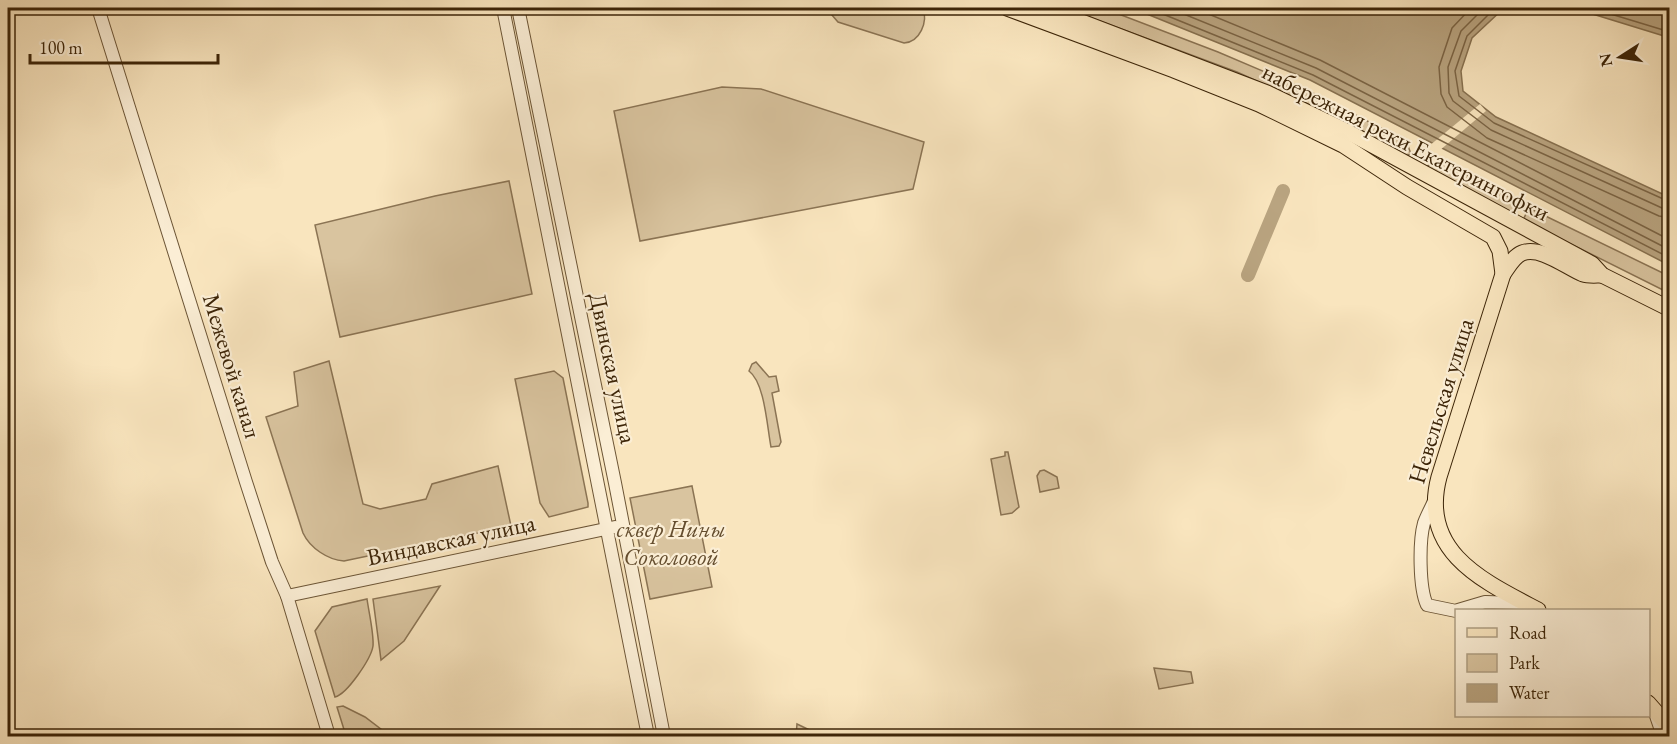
<svg xmlns="http://www.w3.org/2000/svg" width="1677" height="744" viewBox="0 0 1677 744" font-family="'EB Garamond',serif">
<style>
.green{fill:#d9c49f;stroke:#8b7454;stroke-width:1.5}
.water{fill:#b9a480;stroke:#877150;stroke-width:1.5}
.pier{fill:#f9e5be}
.lines{fill:none;stroke-linecap:round;stroke-linejoin:round}
.shore{stroke:#7b6444;stroke-width:1.5}
.canal{stroke:#b9a480;stroke-width:14}
.minor-casing{stroke:#6c5536;stroke-width:14}
.major-casing{stroke:#3d2508;stroke-width:17}
.minor{stroke:#fbeed5;stroke-width:12}
.major{stroke:#f9e5be;stroke-width:15}
.labels{text-anchor:middle;stroke-width:4.5;stroke-linejoin:round;paint-order:stroke}
.street-label{font-size:24px;fill:#3d2508;stroke:#fbeed5}
.park-label{font-size:24px;font-style:italic;fill:#644d2e;stroke:#fbeed5}
</style>
<rect width="100%" height="100%" fill="#f9e5be"/>
<filter id="stains"><feTurbulence type="fractalNoise" baseFrequency=".00333" numOctaves="4"/><feColorMatrix values="0 0 0 0 .2 0 0 0 0 .09 0 0 0 0 .02 0 0 0 .5 -.17"/></filter>
<radialGradient id="worn" r=".72"><stop offset=".6" stop-color="#630" stop-opacity="0"/><stop offset="1" stop-color="#630" stop-opacity=".3"/></radialGradient>
<g class="green">
<path d="M 830,8 L 923,8 C 928,22 920,42 904,43 L 838,22 L 831,14 Z"/>
<path d="M 1065,8 L 1103,8 L 1218,52 L 1305,89 L 1402,139 L 1407,143 L 1411,154 L 1405,156 L 1312,106 L 1237,72 Z"/>
<path d="M 722,87 L 761,89 L 924,142 L 913,189 L 640,241 L 614,111 Z"/>
<path d="M 1435,163 L 1446,164 L 1520,203 L 1515,216 L 1424,167 Z"/>
<path d="M 509,181 L 532,294 L 340,337 L 315,225 L 435,196 Z"/>
<path d="M 1529,208 L 1669,276 L 1669,293 L 1523,220 Z"/>
<path d="M 329,361 L 363,504 L 380,509 L 426,499 L 432,484 L 498,466 L 511,526 L 344,561 C 328,560 310,548 303,533 L 266,417 L 298,406 L 294,372 Z"/>
<path d="M 756,362 L 769,377 L 776,376 L 779,391 L 772,393 L 781,442 L 779,446 L 771,447 C 767,427 765,383 749,371 L 752,364 Z"/>
<path d="M 554,371 L 563,378 L 588,503 L 588,507 L 549,517 L 540,503 L 515,379 Z"/>
<path d="M 1005,452 L 1008,452 L 1019,507 L 1012,513 L 1001,515 L 991,459 L 1005,456 Z"/>
<path d="M 1044,470 L 1057,477 L 1059,488 L 1040,492 L 1037,476 L 1040,471 Z"/>
<path d="M 692,486 L 712,587 L 650,599 L 630,498 Z"/>
<path d="M 440,586 L 404,641 L 381,660 L 373,599 Z"/>
<path d="M 367,599 C 369,613 374,634 373,646 C 371,659 347,694 335,697 L 315,631 L 332,607 Z"/>
<path d="M 1154,668 L 1191,672 L 1193,683 L 1159,689 Z"/>
<path d="M 343,706 L 365,717 L 390,736 L 346,736 L 337,707 Z"/>
<path d="M 797,724 L 822,736 L 796,736 Z"/>
</g>
<g class="water">
<path d="M 1132,8 L 1504,8 L 1472,38 L 1461,71 L 1463,91 L 1496,117 L 1669,197 L 1669,265 L 1310,80 Z"/>
<path d="M 1573,8 L 1669,8 L 1669,39 L 1664,36 Z"/>
</g>
<path class="pier" d="M 1480,104 L 1486,111 L 1439,151 L 1429,146 Z"/>
<g class="lines">
<g class="shore">
<path d="M 1148,8 L 1313,75 L 1670,258"/>
<path d="M 1169,8 L 1316,68 L 1670,250"/>
<path d="M 1194,8 L 1320,60 L 1670,240"/>
<path d="M 1471,8 L 1452,28 L 1439,67 L 1441,94 L 1447,107 L 1487,138 L 1659,216 L 1670,218"/>
<path d="M 1484,8 L 1461,31 L 1448,67 L 1449,93 L 1453,101 L 1491,130 L 1662,208 L 1670,209"/>
<path d="M 1495,8 L 1467,36 L 1455,71 L 1459,96 L 1494,123 L 1670,202"/>
<path d="M 1591,8 L 1670,32"/>
</g>
<path class="canal" d="M 1248,275 L 1283,191"/>
<g class="minor-casing">
<g id="minor">
<path d="M 98,8 L 246,482 L 272,562 L 287,596 L 329,736"/>
<path d="M 503,8 L 648,736"/>
<path d="M 518,8 L 615,483 L 664,736"/>
<path d="M 1434,501 C 1431,508 1427,515 1424,523 C 1419,541 1419,588 1427,605 L 1456,611"/>
<path d="M 287,596 L 615,527"/>
<path d="M 1458,610 L 1485,602 L 1521,603"/>
<path d="M 1655,713 L 1663,736"/>
</g>
</g>
<g class="major-casing">
<g id="major">
<path d="M 1007,8 L 1174,70 L 1259,104 L 1343,145 L 1407,187 L 1493,237 L 1500,251 L 1503,274 L 1439,477 C 1419,552 1483,581 1538,610"/>
<path d="M 1045,8 L 1267,93 L 1348,132 L 1592,264 L 1602,275 L 1670,309"/>
<path d="M 1503,274 C 1508,267 1514,256 1522,253 C 1541,246 1566,267 1583,274 C 1589,276 1596,275 1602,275"/>
<path d="M 1648,703 L 1670,728"/>
</g>
</g>
<use href="#minor" class="minor"/>
<use href="#major" class="major"/>
</g>
<g class="labels">
<g class="street-label">
<text transform="translate(1406 142) rotate(27)" y="8">набережная реки Екатерингофки</text>
<text transform="translate(232 366) rotate(73)" y="8">Межевой канал</text>
<text transform="translate(613 368) rotate(78)" y="8">Двинская улица</text>
<text transform="translate(1441 401) rotate(-73)" y="8">Невельская улица</text>
<text transform="translate(451 540) rotate(-12)" y="8">Виндавская улица</text>
</g>
<g class="park-label">
<text x="671" y="537">сквер Нины<tspan x="671" dy="28">Соколовой</tspan></text>
</g>
</g>
<rect width="1677" height="744" fill="none" stroke="#f9e5be" stroke-width="30"/>
<rect x="9" y="9" width="1659" height="726" fill="none" stroke="#3d2508" stroke-width="3"/>
<rect x="15" y="15" width="1647" height="714" fill="none" stroke="#3d2508" stroke-width="1.5"/>
<rect x="1455" y="609" width="195" height="108" fill="#fbeed5" stroke="#af9e83" stroke-width="1.5"/>
<rect x="1467" y="628" width="30" height="9" fill="#f9e5be" stroke="#af9e83" stroke-width="1.5"/>
<text x="1509" y="639" font-size="18" fill="#3d2508">Road</text>
<rect x="1467" y="654" width="30" height="18" fill="#d9c49f" stroke="#af9e83" stroke-width="1.5"/>
<text x="1509" y="669" font-size="18" fill="#3d2508">Park</text>
<rect x="1467" y="684" width="30" height="18" fill="#b9a480" stroke="#af9e83" stroke-width="1.5"/>
<text x="1509" y="699" font-size="18" fill="#3d2508">Water</text>
<g transform="translate(1620 57) rotate(258)" stroke="#fbeed5" stroke-width="4.5" paint-order="stroke">
<path d="M0-4.5L10 22L0 15L-10 22Z" fill="#3d2508"/>
<text y="-9" font-size="16" font-weight="bold" text-anchor="middle" fill="#3d2508">N</text>
</g>
<path d="M30 54v9h188v-9" fill="none" stroke="#3d2508" stroke-width="3"/>
<text x="39" y="54" font-size="18" fill="#3d2508" stroke="#fbeed5" stroke-width="4.5" paint-order="stroke">100 m</text>
<rect width="100%" height="100%" filter="url(#stains)"/>
<rect width="100%" height="100%" fill="url(#worn)"/>
</svg>
